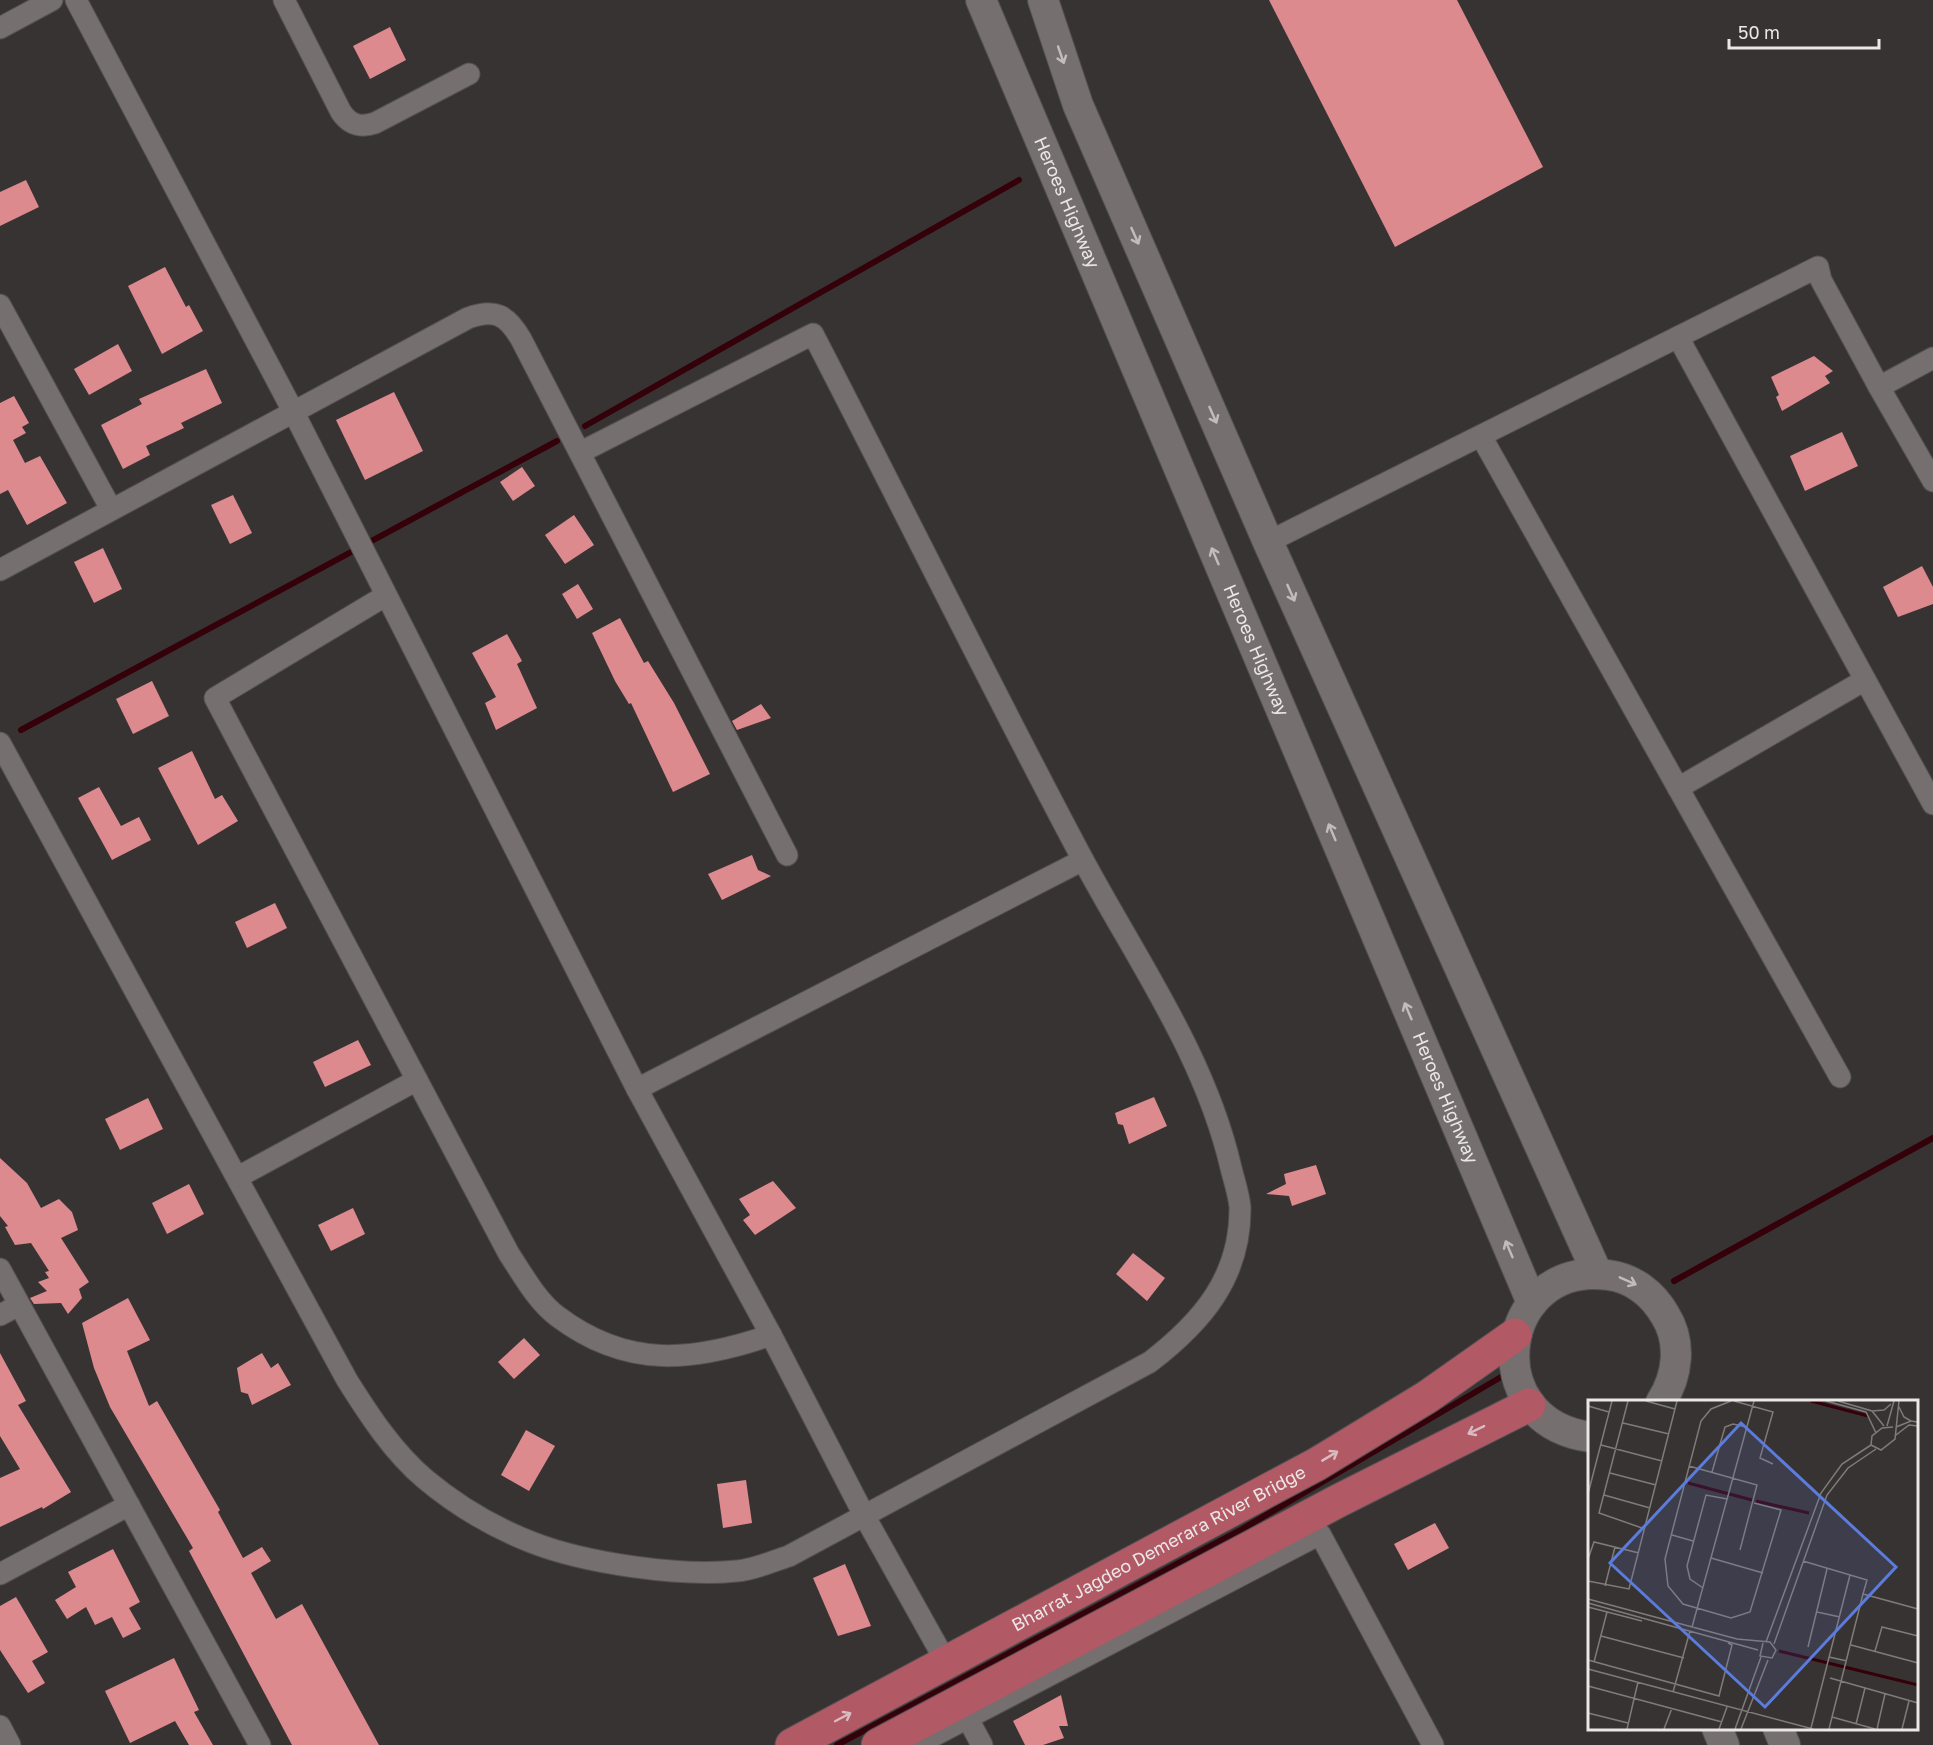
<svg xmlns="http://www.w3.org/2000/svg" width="1933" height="1745" viewBox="0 0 1933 1745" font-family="'Golos Text',sans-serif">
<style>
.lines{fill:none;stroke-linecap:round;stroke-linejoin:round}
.stream{stroke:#34000a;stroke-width:6}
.building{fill:#dd8a8f}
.street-casing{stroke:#545050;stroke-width:23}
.secondary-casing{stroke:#545050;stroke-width:32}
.primary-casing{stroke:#545050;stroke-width:35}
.street{stroke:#756f6f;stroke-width:21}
.secondary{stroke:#756f6f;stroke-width:30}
.primary{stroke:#b15965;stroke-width:33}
.oneway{stroke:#c2bdbd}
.oneway2{stroke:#dabcc0}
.labels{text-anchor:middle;stroke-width:6;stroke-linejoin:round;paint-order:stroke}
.street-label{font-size:18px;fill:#ebe7e7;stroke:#383333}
.inset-river{fill:none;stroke:#34000a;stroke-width:3}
.inset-road{fill:none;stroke:#807b7b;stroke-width:1.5}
.view{fill:#5b7cdc;fill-opacity:0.15;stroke:#5b7cdc;stroke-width:3}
.inset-edge{fill:none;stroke:#ebe7e7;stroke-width:3}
</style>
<rect width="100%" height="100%" fill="#383333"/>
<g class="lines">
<g class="stream">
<path d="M 585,426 L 1019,180"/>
<path d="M 21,730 L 557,441"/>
<path d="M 1674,1281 L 1933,1138"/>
<path d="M 837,1745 L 1239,1531 L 1501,1377"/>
</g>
</g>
<g class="building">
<path d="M 1269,0 L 1457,0 L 1543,167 L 1395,247 Z"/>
<path d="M 390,27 L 406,60 L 370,79 L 353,46 Z"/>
<path d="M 26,180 L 39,207 L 0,226 L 0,192 Z"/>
<path d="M 165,267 L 186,307 L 189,305 L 203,331 L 162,354 L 128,286 Z"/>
<path d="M 118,344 L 132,371 L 89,395 L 74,369 Z"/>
<path d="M 1814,356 L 1833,371 L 1825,376 L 1830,383 L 1782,411 L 1776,397 L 1779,395 L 1771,377 Z"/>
<path d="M 206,369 L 222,403 L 181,423 L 184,428 L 146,446 L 150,455 L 123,469 L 101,425 L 142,404 L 139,399 Z"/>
<path d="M 394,392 L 423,451 L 365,480 L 336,420 Z"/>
<path d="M 14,396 L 29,423 L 22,427 L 26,433 L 13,440 L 25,463 L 40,456 L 67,503 L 27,525 L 8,490 L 0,494 L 0,403 Z"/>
<path d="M 1842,432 L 1858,466 L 1805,491 L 1790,456 Z"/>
<path d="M 522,467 L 535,486 L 513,501 L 500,482 Z"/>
<path d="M 233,495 L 252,533 L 230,544 L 211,505 Z"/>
<path d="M 574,515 L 594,545 L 565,564 L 545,535 Z"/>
<path d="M 103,548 L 122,589 L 94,603 L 74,562 Z"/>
<path d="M 1922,566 L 1933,587 L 1933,604 L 1898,617 L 1883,587 Z"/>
<path d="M 578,584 L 593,609 L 577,619 L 562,594 Z"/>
<path d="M 620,618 L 644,663 L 648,661 L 674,703 L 710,774 L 673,792 L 631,703 L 629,704 L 615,681 L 592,633 Z"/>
<path d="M 507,634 L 522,661 L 517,664 L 537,708 L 496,730 L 485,703 L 496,697 L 472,653 Z"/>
<path d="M 152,681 L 169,716 L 133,734 L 116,699 Z"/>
<path d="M 761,704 L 771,718 L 737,730 L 732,721 Z"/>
<path d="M 192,751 L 215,799 L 222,795 L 238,821 L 198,845 L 158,768 Z"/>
<path d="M 99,787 L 121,826 L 139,817 L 151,840 L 112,860 L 78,798 Z"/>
<path d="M 752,855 L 758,870 L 771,876 L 722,900 L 708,874 Z"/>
<path d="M 275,903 L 287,928 L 247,948 L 235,922 Z"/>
<path d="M 358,1040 L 371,1065 L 325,1087 L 313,1062 Z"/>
<path d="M 1154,1097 L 1167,1126 L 1129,1144 L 1123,1125 L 1118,1124 L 1115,1113 Z"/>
<path d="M 148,1098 L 163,1129 L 120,1150 L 105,1119 Z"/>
<path d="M 0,1158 L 27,1183 L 41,1208 L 59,1199 L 72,1212 L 78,1230 L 61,1238 L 89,1282 L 79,1289 L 82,1298 L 68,1314 L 61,1303 L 34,1304 L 30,1298 L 47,1291 L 38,1282 L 49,1278 L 45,1272 L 49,1271 L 31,1243 L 15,1245 L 5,1227 L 8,1226 L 0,1216 Z"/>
<path d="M 1316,1165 L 1326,1194 L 1292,1206 L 1289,1196 L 1266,1194 L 1286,1184 L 1284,1174 Z"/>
<path d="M 773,1181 L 796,1208 L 755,1235 L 743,1220 L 750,1215 L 739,1199 Z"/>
<path d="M 189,1184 L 204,1214 L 167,1234 L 152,1203 Z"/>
<path d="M 353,1208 L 365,1234 L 331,1251 L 318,1225 Z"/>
<path d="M 1133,1253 L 1165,1278 L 1147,1301 L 1116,1274 Z"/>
<path d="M 128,1298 L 150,1340 L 127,1351 L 149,1406 L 157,1401 L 220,1510 L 218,1512 L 243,1558 L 262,1547 L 271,1561 L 251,1573 L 276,1619 L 302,1604 L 379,1745 L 292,1745 L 189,1551 L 193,1548 L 110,1407 L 94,1368 L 82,1323 Z"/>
<path d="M 524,1338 L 540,1355 L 514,1379 L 498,1362 Z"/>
<path d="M 0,1353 L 26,1401 L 18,1405 L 71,1492 L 43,1509 L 42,1507 L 0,1527 L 0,1478 L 20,1469 L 0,1436 Z"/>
<path d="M 262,1353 L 271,1368 L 278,1363 L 291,1385 L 252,1405 L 248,1394 L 241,1392 L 237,1368 Z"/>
<path d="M 526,1430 L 555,1446 L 529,1491 L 501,1475 Z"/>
<path d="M 746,1480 L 752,1523 L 723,1528 L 717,1484 Z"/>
<path d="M 1435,1523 L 1449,1548 L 1408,1570 L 1394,1544 Z"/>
<path d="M 113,1549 L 140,1602 L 129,1608 L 141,1629 L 123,1638 L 112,1617 L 95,1625 L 86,1607 L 67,1619 L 55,1600 L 76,1587 L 68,1572 Z"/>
<path d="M 845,1564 L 871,1626 L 838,1636 L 813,1578 Z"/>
<path d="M 16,1597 L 48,1652 L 32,1661 L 45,1683 L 28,1693 L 0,1650 L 0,1606 Z"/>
<path d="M 174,1658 L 199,1710 L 194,1712 L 213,1745 L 189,1745 L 175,1721 L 130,1743 L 105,1691 Z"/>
<path d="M 1061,1695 L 1068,1726 L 1059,1726 L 1064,1738 L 1043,1745 L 1025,1745 L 1013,1721 Z"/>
</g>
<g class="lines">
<g class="street-casing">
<g id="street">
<path d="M 76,0 L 293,411 L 637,1089 L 771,1335 L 865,1517 L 946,1662"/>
<path d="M 284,0 L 341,112 C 350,125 360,128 375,123 L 469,74"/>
<path d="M 0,28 L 52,0"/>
<path d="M 0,305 L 111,509"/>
<path d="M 1678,337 L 1933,804"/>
<path d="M 1933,358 L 1879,387 L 1933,481"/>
<path d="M 1481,436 L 1840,1077"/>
<path d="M 1268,542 L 1818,267 L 1821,280 L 1879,387"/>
<path d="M 0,570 L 468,318 C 495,308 507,315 521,339 L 787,855"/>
<path d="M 385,596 L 215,698 L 509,1254 C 523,1275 537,1301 557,1316 C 627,1369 693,1362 771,1335"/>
<path d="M 0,743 L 347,1380 C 369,1415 393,1452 425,1479 C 456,1505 493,1527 531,1542 C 584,1563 680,1577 737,1571 C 754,1570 773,1561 789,1556 L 1150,1362 C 1202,1322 1241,1277 1240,1207 C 1239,1195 1234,1180 1231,1168 C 1205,1055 1136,959 1082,858 C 990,685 903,508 813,334 L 581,452"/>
<path d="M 1678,788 L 1865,680"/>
<path d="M 637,1089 L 1083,860"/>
<path d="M 238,1177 L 417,1080"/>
<path d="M 0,1269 L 260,1745"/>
<path d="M 0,1315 L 19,1305"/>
<path d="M 0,1574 L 129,1505"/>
<path d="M 961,1706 L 982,1745"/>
<path d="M 0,1726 L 10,1745"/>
<path d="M 916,1745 L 1320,1534 L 1433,1745"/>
</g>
</g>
<g class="secondary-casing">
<g id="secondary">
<path id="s1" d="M 981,0 L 1532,1303"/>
<path d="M 1043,0 L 1078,105 L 1268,542 L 1597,1273"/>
<path d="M 1590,1437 C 1475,1421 1499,1260 1608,1275 C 1633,1278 1653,1294 1665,1315 C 1682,1342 1678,1376 1661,1402"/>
<path d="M 1717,1728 L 1724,1745"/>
<path d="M 1778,1728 L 1785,1745"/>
</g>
</g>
<g class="primary-casing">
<g id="primary">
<path id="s2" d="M 792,1745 L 1317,1464 L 1427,1397 L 1515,1335"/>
<path d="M 878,1745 L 1338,1501 L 1529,1405"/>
</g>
</g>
<use href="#street" class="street"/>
<use href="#secondary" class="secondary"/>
<use href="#primary" class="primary"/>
</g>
<defs><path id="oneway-shaft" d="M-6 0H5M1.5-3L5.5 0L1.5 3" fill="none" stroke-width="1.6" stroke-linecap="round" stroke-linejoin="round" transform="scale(1.5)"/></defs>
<g class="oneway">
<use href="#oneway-shaft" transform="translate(1061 55) rotate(71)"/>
<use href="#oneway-shaft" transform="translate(1135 236) rotate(66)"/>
<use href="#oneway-shaft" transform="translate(1213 415) rotate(66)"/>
<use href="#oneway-shaft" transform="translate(1215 556) rotate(-113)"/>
<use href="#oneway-shaft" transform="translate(1291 593) rotate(66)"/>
<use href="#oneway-shaft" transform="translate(1332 832) rotate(-113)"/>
<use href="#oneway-shaft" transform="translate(1408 1011) rotate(-113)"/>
<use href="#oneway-shaft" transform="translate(1509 1249) rotate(-113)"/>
<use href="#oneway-shaft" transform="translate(1628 1281) rotate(24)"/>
</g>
<g class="oneway2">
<use href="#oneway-shaft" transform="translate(1476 1430) rotate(154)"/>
<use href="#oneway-shaft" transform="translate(1330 1456) rotate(-31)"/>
<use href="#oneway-shaft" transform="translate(843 1717) rotate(-28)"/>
</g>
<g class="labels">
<g class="street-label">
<text dy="6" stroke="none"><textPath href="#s1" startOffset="220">Heroes Highway</textPath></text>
<text dy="6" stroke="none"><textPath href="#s1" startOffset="706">Heroes Highway</textPath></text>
<text dy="6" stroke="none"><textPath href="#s1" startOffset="1192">Heroes Highway</textPath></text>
<text dy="6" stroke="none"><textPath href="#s2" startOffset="416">Bharrat Jagdeo Demerara River Bridge</textPath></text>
</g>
</g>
<g transform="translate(1588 1400)">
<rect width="330" height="330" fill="#383333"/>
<path class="inset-river" d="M 223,1 L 280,16M 100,83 L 164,100M 168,101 L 221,113M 191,251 L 330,285"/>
<path class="inset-road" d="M 40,1 L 11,113 L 57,129M 58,1 L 87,9M 143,1 L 123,9 L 113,21 L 77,159 L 80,186 L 95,204 L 143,218 L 162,212 L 193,110 L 166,103M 146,1 L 185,12 L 172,58 L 185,64M 238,1 L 278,12 L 288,33M 250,1 L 284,11 L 296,26M 0,6 L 21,12M 311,7 L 316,17 L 323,21M 284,11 L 296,10 L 303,4M 35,23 L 81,34M 299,26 L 306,1M 305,27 L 294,28 L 284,36 L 283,45 L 293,50 L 307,39 L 311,1M 308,27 L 323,21 L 330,22M 308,35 L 321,25 L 330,26M 13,45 L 74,61M 101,66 L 169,85 L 152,150M 124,72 L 137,27 L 145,24 L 159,27M 22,73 L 68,85M 0,94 L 24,1M 16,95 L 62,108M 84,135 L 105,141M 123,158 L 175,173M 0,159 L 6,142 L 51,153M 215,161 L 279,180 L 275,194M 0,181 L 41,189 L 89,1M 17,186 L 27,147M 115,188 L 102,179 L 99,166 L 118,95 L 139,99M 0,199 L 149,239 L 182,242 L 188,250 L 184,258 L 172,256 L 175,243M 0,203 L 170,250M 0,207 L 54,221M 229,212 L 252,217M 104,227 L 166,1M 13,236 L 96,258M 178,242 L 233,93 L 254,64 L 283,45M 186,244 L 239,95 L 260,68 L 288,49M 263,245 L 330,263M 220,247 L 239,169M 287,251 L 294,227 L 330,236M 241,257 L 259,261M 0,260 L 131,296 L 144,245 L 140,243M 6,262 L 19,212M 0,269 L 225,329M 242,278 L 330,303M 0,286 L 134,322M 85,292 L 102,231M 0,313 L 40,323M 244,317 L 287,329M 268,324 L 277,288M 223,328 L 262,175M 39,329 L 50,282M 76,329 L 84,308M 131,329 L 139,307M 147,329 L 173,257M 153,329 L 180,260M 241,329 L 275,194 L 330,209M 289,329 L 297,294M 314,329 L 321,301"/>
<path class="view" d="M 153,23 L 308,167 L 177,307 L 22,163 Z"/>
<rect width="330" height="330" class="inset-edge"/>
</g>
<path d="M1729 39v9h150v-9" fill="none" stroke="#ebe7e7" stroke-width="3"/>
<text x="1738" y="39" font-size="18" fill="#ebe7e7" stroke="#383333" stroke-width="4.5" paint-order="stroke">50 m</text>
</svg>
